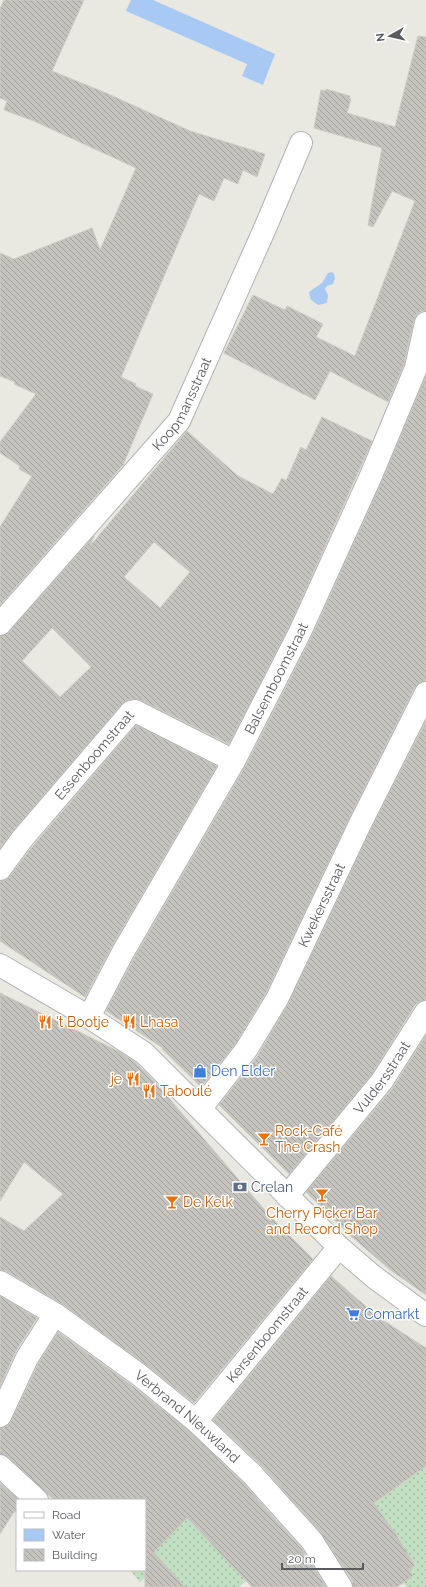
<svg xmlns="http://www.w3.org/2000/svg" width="426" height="1587" viewBox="0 0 426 1587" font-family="Raleway,sans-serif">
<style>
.grass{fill:url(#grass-dots)}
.water{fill:#a8c9f3}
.building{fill:url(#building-back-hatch);stroke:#cecbc0;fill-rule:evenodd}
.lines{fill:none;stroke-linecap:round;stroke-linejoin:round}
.street-casing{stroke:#b1b2b7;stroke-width:24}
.street{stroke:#fff;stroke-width:22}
.labels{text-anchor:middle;stroke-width:3;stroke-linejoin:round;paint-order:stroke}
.street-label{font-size:14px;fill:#595b5f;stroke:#fff}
.food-label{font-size:14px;fill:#c56008;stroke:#fff;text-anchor:start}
.shop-label{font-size:14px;fill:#366cbe;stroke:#fff;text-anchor:start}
.service-label{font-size:14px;fill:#4e5e75;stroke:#fff;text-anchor:start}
</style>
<defs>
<pattern id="grass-dots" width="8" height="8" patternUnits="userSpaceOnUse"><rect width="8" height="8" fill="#c0dfc3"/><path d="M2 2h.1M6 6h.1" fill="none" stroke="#9fb8a2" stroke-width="1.8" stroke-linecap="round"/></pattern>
<pattern id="building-back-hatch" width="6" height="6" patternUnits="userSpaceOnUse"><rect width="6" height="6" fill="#c5c3bd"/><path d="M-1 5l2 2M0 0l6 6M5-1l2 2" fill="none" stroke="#a3a19d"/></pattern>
</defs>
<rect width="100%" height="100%" fill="#eae9e1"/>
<g class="grass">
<path d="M 426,1466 L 426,1587 L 407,1587 L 403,1583 L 413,1576 L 409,1570 L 415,1566 L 408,1555 L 368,1508 Z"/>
<path d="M 187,1518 L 246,1581 L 239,1587 L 182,1587 L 183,1585 L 163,1562 L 140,1582 L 130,1570 L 145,1570 L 145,1546 Z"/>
</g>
<g class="water">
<path d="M 131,0 L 153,0 L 275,54 L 263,85 L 242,76 L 247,64 L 126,11 Z"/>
<path d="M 332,272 L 334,274 L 335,278 L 333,284 L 327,286 L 325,289 L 328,295 L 327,303 L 318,305 L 311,300 L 309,292 L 322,283 L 328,273 Z"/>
</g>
<g class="building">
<path d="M 4,0 L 84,0 L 52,71 L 106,93 L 190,131 L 265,154 L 257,177 L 243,170 L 238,184 L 224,178 L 214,201 L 199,194 L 121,377 L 136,384 L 135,386 L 153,394 L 123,465 L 0,605 L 0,527 L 32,476 L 19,469 L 20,466 L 0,453 L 0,442 L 36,394 L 14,384 L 15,382 L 0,376 L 0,253 L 14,259 L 92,228 L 100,250 L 136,168 L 34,121 L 4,110 L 7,101 L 0,98 L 0,9 Z"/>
<path d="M 418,36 L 426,37 L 426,311 L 422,311 L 417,314 L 414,320 L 404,364 L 388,402 L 330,371 L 315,400 L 224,353 L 253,295 L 285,310 L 287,306 L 323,324 L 316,337 L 355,356 L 415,201 L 392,191 L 373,227 L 368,225 L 382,148 L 314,128 L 321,90 L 326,91 L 326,89 L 350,96 L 349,98 L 351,99 L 347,113 L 395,127 Z"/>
<path d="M 426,376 L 426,681 L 420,682 L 415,687 L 349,819 L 266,993 L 236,1043 L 201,1087 L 162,1049 L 163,1048 L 106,1011 L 134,958 L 245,767 L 311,638 L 381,483 Z"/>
<path d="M 322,417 L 372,441 L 289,627 L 229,744 L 141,700 L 132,699 L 128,700 L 122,704 L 13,831 L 0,848 L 0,636 L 4,636 L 9,632 L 94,536 L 90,546 L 187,431 L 238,476 L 273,494 L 282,478 L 286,481 L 301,447 L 306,450 ZM 154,542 L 190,572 L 160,608 L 124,577 ZM 52,628 L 91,667 L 60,697 L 22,661 Z"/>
<path d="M 426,721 L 426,1000 L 420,1001 L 415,1005 L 372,1074 L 289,1174 L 219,1105 L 257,1057 L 288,1004 L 371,829 Z"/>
<path d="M 136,725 L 217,766 L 112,946 L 85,997 L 0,941 L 0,881 L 5,880 L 10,876 L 32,847 Z"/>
<path d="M 0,993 L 120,1052 L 136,1063 L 156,1083 L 269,1215 L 313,1259 L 194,1403 L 145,1364 L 62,1304 L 6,1271 L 0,1270 L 0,1217 L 24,1231 L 63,1194 L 24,1162 L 0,1201 Z"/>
<path d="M 426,1035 L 426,1295 L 389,1269 L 351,1236 L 306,1192 L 392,1089 Z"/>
<path d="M 331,1276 L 378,1317 L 426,1348 L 426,1466 L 374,1503 L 399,1539 L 415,1566 L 409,1570 L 413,1576 L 397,1587 L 353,1587 L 352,1580 L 321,1533 L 261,1465 L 213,1420 Z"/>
<path d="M 0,1296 L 37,1318 L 16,1351 L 0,1386 Z"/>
<path d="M 58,1332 L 130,1384 L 188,1430 L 243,1483 L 302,1549 L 326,1587 L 252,1587 L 187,1518 L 154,1552 L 185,1587 L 145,1587 L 145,1500 L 54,1500 L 8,1457 L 0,1454 L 0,1428 L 7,1426 L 11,1421 L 38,1364 Z"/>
<path d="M 0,1483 L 19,1500 L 17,1500 L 17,1510 L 15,1512 L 14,1512 L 0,1534 Z"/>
</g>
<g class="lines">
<g class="street-casing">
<g id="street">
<path id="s1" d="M 0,624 L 179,421 L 266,226 L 301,143"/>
<path id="s2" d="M 0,869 L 22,839 L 131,712 L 135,711 L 234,761"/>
<path d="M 0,965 L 89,1017 L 144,1053 L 339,1247 L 374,1277 L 426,1315"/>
<path id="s3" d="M 89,1017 L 123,952 L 234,761 L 300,632 L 370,478 L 416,368 L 426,323"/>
<path id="s4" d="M 201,1108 L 246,1050 L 277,999 L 360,824 L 426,693"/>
<path id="s5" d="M 287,1196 L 382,1081 L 426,1012"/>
<path id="s6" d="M 0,1282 L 55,1314 L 138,1374 L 196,1421 L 252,1474 L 312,1541 L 341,1587"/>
<path d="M 0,1416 L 27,1358 L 55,1314"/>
<path id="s7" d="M 196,1421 L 339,1247"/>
<path d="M 0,1466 L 37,1500"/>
</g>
</g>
<use href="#street" class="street"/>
</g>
<defs>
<g id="restaurant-bare" transform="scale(1.08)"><path d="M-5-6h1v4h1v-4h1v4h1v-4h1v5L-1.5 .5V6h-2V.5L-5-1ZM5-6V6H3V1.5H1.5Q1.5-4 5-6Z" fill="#e8710a" stroke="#fff" stroke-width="2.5" paint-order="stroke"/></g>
<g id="shop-bare" transform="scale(1.08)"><path d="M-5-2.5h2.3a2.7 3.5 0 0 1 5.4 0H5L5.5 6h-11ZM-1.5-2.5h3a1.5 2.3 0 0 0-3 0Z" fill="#3f7fe0" stroke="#fff" stroke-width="2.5" paint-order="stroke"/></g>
<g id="bar-bare" transform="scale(1.08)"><path d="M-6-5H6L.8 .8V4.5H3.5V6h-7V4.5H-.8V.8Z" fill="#e8710a" stroke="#fff" stroke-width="2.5" paint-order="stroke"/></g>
<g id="bank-bare" transform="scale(1.08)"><path d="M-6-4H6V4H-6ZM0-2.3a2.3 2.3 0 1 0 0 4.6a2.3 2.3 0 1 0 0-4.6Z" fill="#5c6f8a" stroke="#fff" stroke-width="2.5" paint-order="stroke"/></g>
<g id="supermarket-bare" transform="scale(1.08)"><path d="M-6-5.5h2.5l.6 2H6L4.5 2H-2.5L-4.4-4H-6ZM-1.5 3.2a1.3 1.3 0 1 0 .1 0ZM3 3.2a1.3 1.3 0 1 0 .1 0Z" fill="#3f7fe0" stroke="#fff" stroke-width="2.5" paint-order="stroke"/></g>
</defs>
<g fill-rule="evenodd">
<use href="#restaurant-bare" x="45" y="1022"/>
<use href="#restaurant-bare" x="129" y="1022"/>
<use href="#shop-bare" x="200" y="1071"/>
<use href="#restaurant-bare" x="133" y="1079"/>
<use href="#restaurant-bare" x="149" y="1091"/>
<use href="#bar-bare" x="264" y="1139"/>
<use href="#bank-bare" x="240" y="1187"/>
<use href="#bar-bare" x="322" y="1195"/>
<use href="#bar-bare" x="172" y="1202"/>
<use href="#supermarket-bare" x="353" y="1314"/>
</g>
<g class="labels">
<g class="street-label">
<text dy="5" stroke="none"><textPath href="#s1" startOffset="287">Koopmansstraat</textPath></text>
<text dy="5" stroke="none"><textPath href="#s3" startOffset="387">Balsemboomstraat</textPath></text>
<text dy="5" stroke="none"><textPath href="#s2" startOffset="148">Essenboomstraat</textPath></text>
<text dy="5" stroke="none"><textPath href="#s4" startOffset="237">Kwekersstraat</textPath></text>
<text dy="5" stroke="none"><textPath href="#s5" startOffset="152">Vuldersstraat</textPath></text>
<text dy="5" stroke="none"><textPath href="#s7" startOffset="112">Kersenboomstraat</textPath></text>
<text dy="5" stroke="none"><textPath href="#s6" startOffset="231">Verbrand Nieuwland</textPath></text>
</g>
<g class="food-label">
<text x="56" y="1027">'t Bootje</text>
<text x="140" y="1027">Lhasa</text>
<text x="122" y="1084" text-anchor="end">je</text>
<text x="160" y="1096">Taboulé</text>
<text x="275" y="1136">Rock-Café<tspan x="275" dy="16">The Crash</tspan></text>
<text x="183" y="1207">De Kelk</text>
<text x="322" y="1218" text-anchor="middle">Cherry Picker Bar<tspan x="322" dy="16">and Record Shop</tspan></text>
</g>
<g class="shop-label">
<text x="211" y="1076">Den Elder</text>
<text x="364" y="1319">Comarkt</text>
</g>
<g class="service-label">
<text x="251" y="1192">Crelan</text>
</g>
</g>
<rect x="16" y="1499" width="130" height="72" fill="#ffffff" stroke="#bdbdbf"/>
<rect x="24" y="1512" width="20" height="6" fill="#ffffff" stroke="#bdbdbf"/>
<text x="52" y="1519" font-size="12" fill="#595b5f">Road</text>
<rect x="24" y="1529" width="20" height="12" fill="#a8c9f3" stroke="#bdbdbf"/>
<text x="52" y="1539" font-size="12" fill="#595b5f">Water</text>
<rect x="24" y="1549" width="20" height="12" fill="url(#building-back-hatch)" stroke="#bdbdbf"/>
<text x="52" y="1559" font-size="12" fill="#595b5f">Building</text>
<g transform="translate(390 36) rotate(262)" stroke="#ffffff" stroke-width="3" paint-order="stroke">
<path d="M0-3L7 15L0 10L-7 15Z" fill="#595b5f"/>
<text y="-6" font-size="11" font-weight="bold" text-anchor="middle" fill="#595b5f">N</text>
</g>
<path d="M282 1563v6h81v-6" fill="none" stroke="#595b5f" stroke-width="2"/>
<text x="288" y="1563" font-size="12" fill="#595b5f" stroke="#ffffff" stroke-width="3" paint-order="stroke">20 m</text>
</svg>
